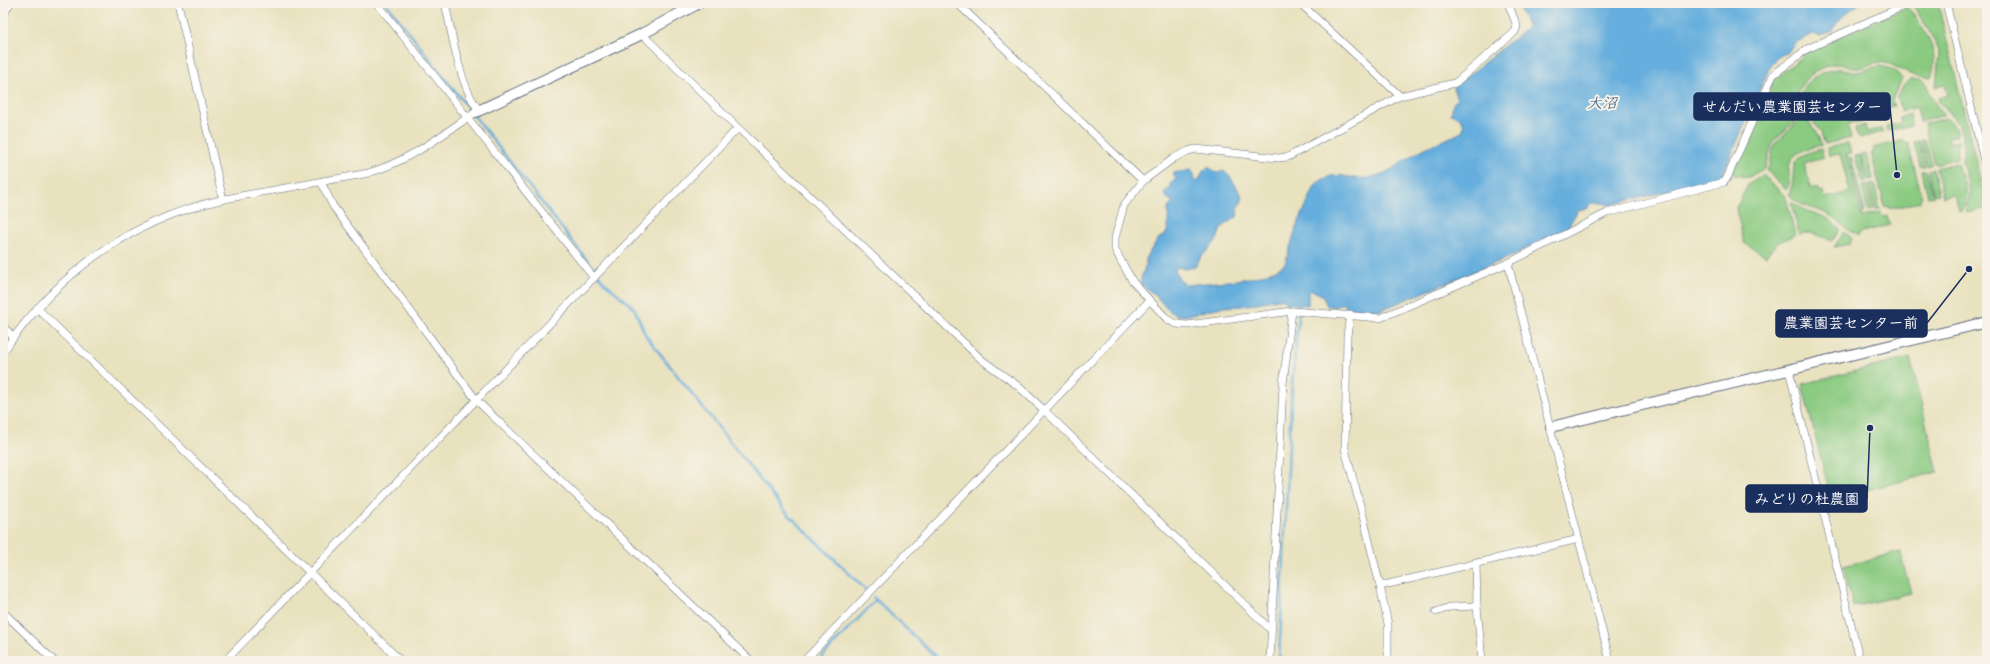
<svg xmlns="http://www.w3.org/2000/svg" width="1990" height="664" viewBox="0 0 1990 664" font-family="Itim,'Klee One',sans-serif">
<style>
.green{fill:#8bca81;stroke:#537c70}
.water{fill:#65aedd;stroke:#406e9e}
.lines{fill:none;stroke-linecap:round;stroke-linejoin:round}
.stream{stroke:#65aedd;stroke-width:2.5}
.street-casing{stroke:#636e80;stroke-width:8}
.secondary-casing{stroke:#636e80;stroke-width:12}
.street{stroke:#fff;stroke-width:7}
.secondary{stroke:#fff;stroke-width:10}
.labels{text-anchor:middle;stroke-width:4;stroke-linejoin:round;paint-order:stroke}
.water-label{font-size:15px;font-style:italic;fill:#315584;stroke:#f7f3e8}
.leader{fill:none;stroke:#1b2f5e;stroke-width:1.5}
.callout-dot{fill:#1b2f5e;stroke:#f7f3e8;stroke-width:1.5}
.callout{fill:#1b2f5e;stroke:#1b2f5e;stroke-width:1.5}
.callout-label{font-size:15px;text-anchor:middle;font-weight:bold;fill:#fff}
</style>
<rect width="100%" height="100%" fill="#f7f3e8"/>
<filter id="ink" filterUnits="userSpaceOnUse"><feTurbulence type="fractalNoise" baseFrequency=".025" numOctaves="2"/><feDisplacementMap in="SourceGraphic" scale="8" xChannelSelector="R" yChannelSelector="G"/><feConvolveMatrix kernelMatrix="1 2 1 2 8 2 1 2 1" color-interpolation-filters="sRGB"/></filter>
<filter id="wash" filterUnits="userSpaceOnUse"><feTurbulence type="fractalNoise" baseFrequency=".012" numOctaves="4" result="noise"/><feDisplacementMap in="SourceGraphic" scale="16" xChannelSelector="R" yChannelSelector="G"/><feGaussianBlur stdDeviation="0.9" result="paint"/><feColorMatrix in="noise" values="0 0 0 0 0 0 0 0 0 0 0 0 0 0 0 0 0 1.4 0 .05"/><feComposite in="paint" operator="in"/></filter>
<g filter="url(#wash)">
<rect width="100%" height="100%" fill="#e9e2bf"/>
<g class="green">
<path d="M 1916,3 L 1938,3 L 1987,208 L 1967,213 L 1966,209 L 1970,193 L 1962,161 L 1964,147 L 1962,135 L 1958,122 L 1939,102 L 1938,98 L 1948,95 L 1945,85 L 1936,87 L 1939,51 L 1928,29 L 1914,7 Z"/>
<path d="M 1906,7 C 1912,10 1915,16 1918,21 C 1930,40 1939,55 1931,77 C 1913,81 1900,66 1885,63 C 1875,60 1868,67 1859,68 C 1851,69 1845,65 1838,64 C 1822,64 1799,80 1797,96 C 1796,103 1799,108 1799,114 L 1793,123 L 1773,141 L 1765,168 L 1749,177 L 1734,175 L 1733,171 L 1753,132 L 1773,81 L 1808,51 Z"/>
<path d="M 1880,66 L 1895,70 L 1902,79 L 1892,100 L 1894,106 L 1861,115 L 1863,121 L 1847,125 L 1851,138 L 1825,144 L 1821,133 L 1801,104 C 1797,84 1820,70 1837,69 C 1843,68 1849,72 1855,72 C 1864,72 1871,67 1880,66 Z"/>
<path d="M 1910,79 C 1929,80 1926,85 1933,100 C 1936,105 1940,110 1944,115 L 1920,122 L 1917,107 L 1901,111 L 1897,97 L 1902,87 Z"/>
<path d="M 1910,114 L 1911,126 L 1887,131 L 1886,127 L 1901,123 L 1900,117 Z"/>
<path d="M 1801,118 L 1806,118 C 1813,127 1818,135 1822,145 C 1809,148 1789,152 1789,169 C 1789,178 1791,183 1786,190 L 1767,171 C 1772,161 1771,150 1776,142 Z"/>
<path d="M 1946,118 C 1952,120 1956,129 1957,136 L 1948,138 L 1950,143 L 1958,141 L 1957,158 L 1935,164 L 1924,124 Z"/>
<path d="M 1865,125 L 1867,132 L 1881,128 L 1883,132 L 1860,138 L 1857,135 L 1855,128 Z"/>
<path d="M 1925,139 L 1932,164 L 1927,166 L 1921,140 Z"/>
<path d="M 1904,140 L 1905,144 L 1908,143 L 1922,197 L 1920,198 L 1920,202 L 1889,209 L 1888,206 L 1885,207 L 1871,153 L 1874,152 L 1873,148 Z"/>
<path d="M 1919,141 L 1925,166 L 1920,167 L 1914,142 Z"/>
<path d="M 1848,143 L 1851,153 L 1846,154 L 1862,217 L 1881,212 L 1882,217 L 1887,216 L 1890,225 L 1862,232 L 1858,236 C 1847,230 1838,220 1827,214 C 1813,206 1800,209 1789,194 C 1800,167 1781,159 1821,149 L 1824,158 L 1804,163 L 1811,189 L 1817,187 L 1819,192 L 1823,191 L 1825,198 L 1850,192 L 1840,154 L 1829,156 L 1827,148 Z"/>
<path d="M 1866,154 L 1873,179 L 1868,180 L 1861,155 Z"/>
<path d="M 1860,155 L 1866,181 L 1862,182 L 1855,156 Z"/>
<path d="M 1851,157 L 1865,212 L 1863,213 L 1849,158 Z"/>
<path d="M 1957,163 C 1962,182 1972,191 1962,210 L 1959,211 L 1955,195 L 1943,197 L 1936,168 Z"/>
<path d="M 1933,169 L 1939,194 L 1934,195 L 1928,170 Z"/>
<path d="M 1926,170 L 1933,196 L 1928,197 L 1922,171 Z"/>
<path d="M 1763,175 L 1786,197 L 1795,235 L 1777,243 L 1766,256 L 1744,243 L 1736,208 L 1748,185 Z"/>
<path d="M 1874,184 L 1880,209 L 1875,210 L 1869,185 Z"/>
<path d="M 1867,185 L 1873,210 L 1868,211 L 1862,186 Z"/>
<path d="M 1791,202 C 1809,215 1825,212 1840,229 L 1833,240 L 1810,233 L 1799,234 Z"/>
<path d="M 1844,232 L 1852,238 L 1849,244 L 1834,247 Z"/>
<path d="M 1910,358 L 1938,472 L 1831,499 L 1802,384 Z"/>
<path d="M 1900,552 L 1911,593 L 1853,607 L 1843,566 Z"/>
</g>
<path class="water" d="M 1517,3 L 1861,3 C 1851,9 1836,20 1833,31 L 1820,36 L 1812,34 L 1795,43 L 1787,53 L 1780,55 L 1771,64 L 1721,178 L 1610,205 L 1602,203 L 1592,203 L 1587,208 L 1578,210 L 1568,227 L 1510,257 L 1378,311 L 1347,308 L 1342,303 L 1337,307 L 1327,306 L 1322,295 L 1311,290 L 1308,293 L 1308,305 L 1286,303 L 1283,298 L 1242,306 L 1221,307 L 1185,316 L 1177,315 L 1168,310 L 1156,296 L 1141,284 L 1141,278 L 1146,264 L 1146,257 L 1158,239 L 1166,234 L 1168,228 L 1168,208 L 1173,202 L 1167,198 L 1164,193 L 1170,188 L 1170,184 L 1176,179 L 1173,174 L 1174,173 L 1191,170 L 1195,176 L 1193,180 L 1198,182 L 1203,171 L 1208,167 L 1217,173 L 1224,171 L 1231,178 L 1241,194 L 1242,201 L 1238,208 L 1237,217 L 1227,223 L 1220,231 L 1217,240 L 1200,258 L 1195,267 L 1185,269 L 1176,267 L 1175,270 L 1180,280 L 1187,285 C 1216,281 1262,282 1285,264 L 1296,228 L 1316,184 C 1338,167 1346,181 1368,178 C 1391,174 1406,158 1425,148 C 1437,142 1450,138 1462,132 L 1464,126 L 1462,119 L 1451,114 L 1453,104 L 1457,99 L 1453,88 L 1528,27 Z"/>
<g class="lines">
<g class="stream">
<path d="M 386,3 L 604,282 L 634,308 L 646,336 L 785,511 L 867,591"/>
<path d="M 873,597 L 940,661"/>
<path d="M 818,661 L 876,600"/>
<path d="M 1279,661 L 1292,383 L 1300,302"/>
</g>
</g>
</g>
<g filter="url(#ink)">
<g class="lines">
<g class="street-casing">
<g id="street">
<path d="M 178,3 L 223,200"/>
<path d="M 377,3 L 594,278"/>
<path d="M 445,3 C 452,33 460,88 479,110"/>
<path d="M 957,3 L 1143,181"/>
<path d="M 1300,3 L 1400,96"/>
<path d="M 1508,3 L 1517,26 L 1515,32 L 1455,83 L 1400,96 L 1288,157 L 1278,158 L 1196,149 L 1188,151 L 1174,158 L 1143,181 L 1124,205 L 1115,238 L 1115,249 L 1121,261 L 1133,282 L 1167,319 L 1176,324 L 1187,325 L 1292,311 L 1380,318 L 1508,263 L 1607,213 L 1724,182 L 1727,178 L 1773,75 L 1807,49 L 1910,3"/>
<path d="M 1946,3 L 1987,173"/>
<path d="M 3,16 L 10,3"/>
<path d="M 642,34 L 738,128 L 982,360 L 1018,386 L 1044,410 L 1271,630"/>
<path d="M 321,182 L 333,206 L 477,401 L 751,661"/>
<path d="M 1508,263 L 1610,661"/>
<path d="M 37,308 L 401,661"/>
<path d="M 1350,314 L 1347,336 L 1345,449 L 1364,520 L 1380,586"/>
<path d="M 3,326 L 13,337"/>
<path d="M 3,352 C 58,273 130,219 225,199 C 259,192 294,187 329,180 C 342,178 355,176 368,173 C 408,162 442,135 476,112"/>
<path d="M 1789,370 L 1860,661"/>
<path d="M 1476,562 L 1477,606 L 1482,661"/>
<path d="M 3,612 L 54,661"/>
<path d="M 1436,612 L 1450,607 L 1477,606"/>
<path d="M 225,661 L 738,128"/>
<path d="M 804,661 L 1149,301"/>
<path d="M 1270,661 L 1283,384 L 1292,311"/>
<path d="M 1388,661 L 1388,624 L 1380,586 L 1579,539"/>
</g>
</g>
<g class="secondary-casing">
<g id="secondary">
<path d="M 476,112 L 642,34 L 699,3"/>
<path d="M 1551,427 L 1987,322"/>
</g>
</g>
<use href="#street" class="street"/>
<use href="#secondary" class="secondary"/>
</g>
</g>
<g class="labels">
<g class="water-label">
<text x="1602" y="108">大沼</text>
</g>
</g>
<path class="leader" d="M1897 175L1890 107M1969 269L1927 323M1870 428L1867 499"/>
<g class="callout-dot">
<circle cx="1897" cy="175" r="4"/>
<circle cx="1969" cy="269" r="4"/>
<circle cx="1870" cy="428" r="4"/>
</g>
<g class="callout">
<rect x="1694" y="93" width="196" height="27" rx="4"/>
<rect x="1776" y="310" width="151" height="27" rx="4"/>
<rect x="1746" y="485" width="121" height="27" rx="4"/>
</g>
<g class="callout-label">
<text x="1792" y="112">せんだい農業園芸センター</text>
<text x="1851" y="328">農業園芸センター前</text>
<text x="1807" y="504">みどりの杜農園</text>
</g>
<rect width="1990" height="664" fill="none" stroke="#f7f3e8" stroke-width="16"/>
</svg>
